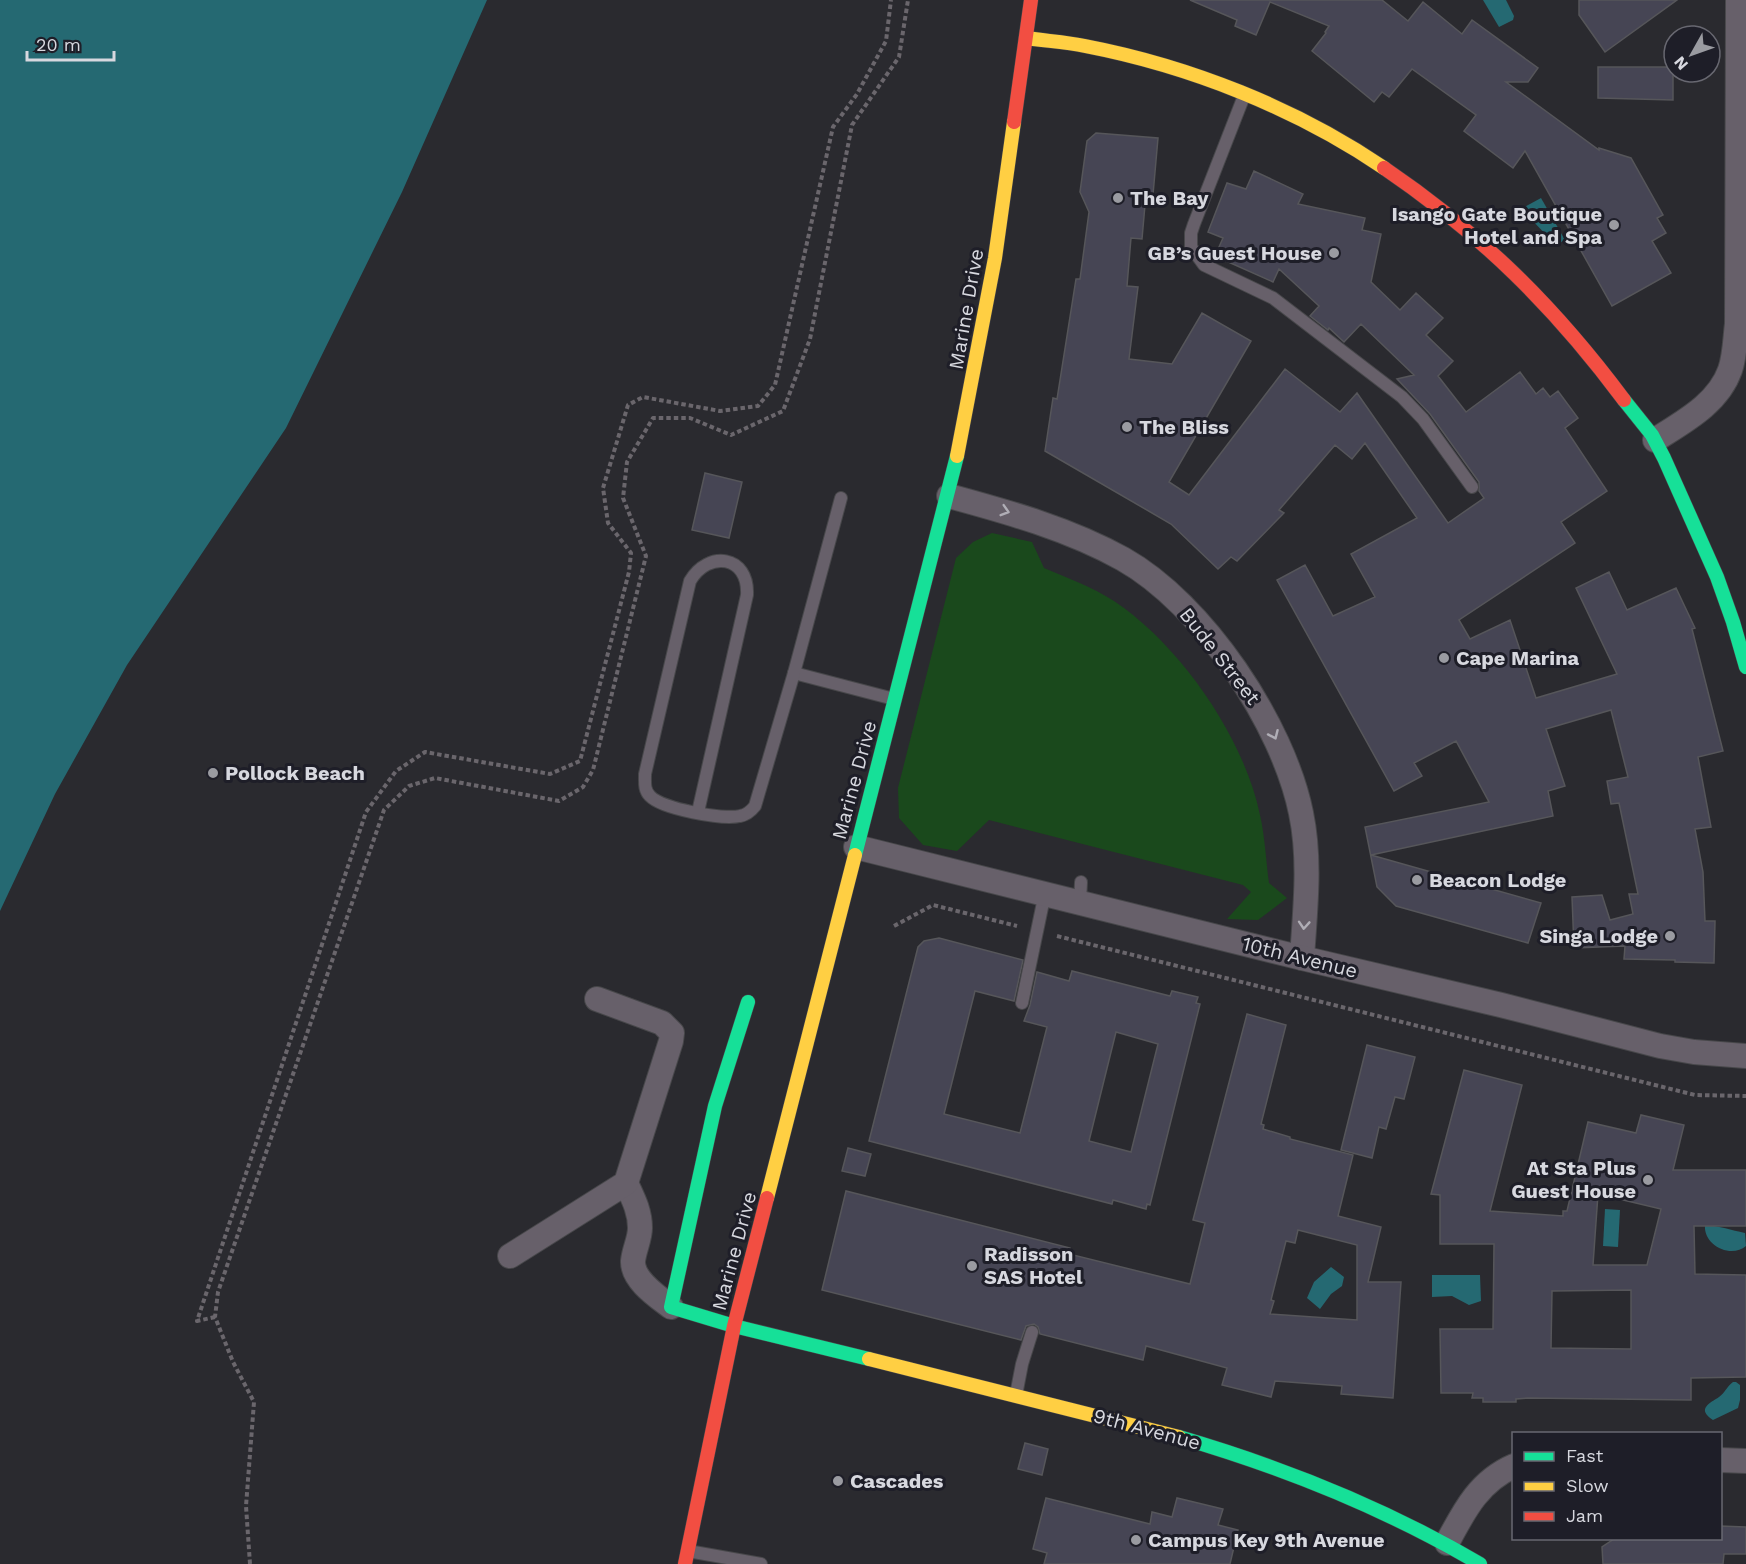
<svg xmlns="http://www.w3.org/2000/svg" width="1746" height="1564" viewBox="0 0 1746 1564" font-family="'Work Sans',sans-serif">
<style>
.green{fill:#1a491c}
.water{fill:#256972}
.building{fill:#464554;stroke:#56565a;stroke-width:1.5;fill-rule:evenodd}
.lines{fill:none;stroke-linecap:round;stroke-linejoin:round}
.lane-casing{stroke:#47474a;stroke-width:14}
.street-casing{stroke:#47474a;stroke-width:26}
.fast-casing{stroke:#47474a;stroke-width:15}
.slow-casing{stroke:#47474a;stroke-width:15}
.jam-casing{stroke:#47474a;stroke-width:15}
.path{stroke:#6a666c;stroke-width:4;stroke-dasharray:4.5 3;stroke-linecap:butt}
.lane{stroke:#67606a;stroke-width:12}
.street{stroke:#67606a;stroke-width:24}
.fast{stroke:#16e098;stroke-width:14}
.slow{stroke:#ffcf43;stroke-width:14}
.jam{stroke:#f24e42;stroke-width:14}
.oneway{stroke:#b0aeb6}
.poi-dot{fill:#9a9ba1;stroke:#1e1e28;stroke-width:2}
.labels{text-anchor:middle;stroke-width:6;stroke-linejoin:round;paint-order:stroke}
.poi-label{font-size:20px;font-weight:bold;fill:#d7d8df;stroke:#1e1e28;text-anchor:start}
.street-label{font-size:20px;fill:#d7d8df;stroke:#1e1e28}
</style>
<rect width="100%" height="100%" fill="#2a2a2f"/>
<path class="green" d="M 992,533 L 1032,542 L 1044,568 C 1068,578 1092,587 1114,601 C 1180,645 1244,737 1260,815 C 1265,837 1266,861 1269,883 L 1287,898 L 1258,920 L 1227,919 L 1251,892 L 1243,885 L 989,820 L 957,851 L 923,845 L 899,818 L 898,788 L 956,558 L 973,542 Z"/>
<g class="water">
<path d="M 0,0 L 487,0 L 402,192 L 286,428 L 127,665 L 55,794 L 0,911 Z"/>
<path d="M 1483,0 L 1506,0 L 1514,16 L 1513,20 L 1499,27 Z"/>
<path d="M 1541,198 L 1565,240 L 1556,245 L 1521,209 Z"/>
<path d="M 1605,1209 L 1620,1210 L 1618,1247 L 1603,1246 Z"/>
<path d="M 1705,1225 C 1720,1226 1731,1230 1745,1233 L 1746,1246 C 1731,1259 1703,1245 1705,1225 Z"/>
<path d="M 1331,1267 L 1344,1277 L 1342,1286 L 1331,1294 L 1320,1309 L 1307,1298 L 1314,1282 Z"/>
<path d="M 1432,1275 L 1480,1275 L 1481,1301 L 1469,1305 L 1452,1296 L 1432,1297 Z"/>
<path d="M 1733,1382 L 1736,1382 L 1740,1385 L 1740,1400 L 1738,1408 L 1713,1420 C 1696,1409 1710,1403 1719,1397 C 1725,1393 1727,1386 1733,1382 Z"/>
</g>
<g class="building">
<path d="M 1190,0 L 1382,0 L 1408,21 L 1423,2 L 1462,34 L 1472,20 L 1538,68 L 1528,82 L 1506,82 L 1599,150 L 1599,148 L 1631,158 L 1663,215 L 1657,218 L 1666,233 L 1652,241 L 1671,273 L 1612,306 L 1525,151 L 1513,168 L 1464,131 L 1476,115 L 1412,69 L 1389,97 L 1382,92 L 1374,102 L 1312,51 L 1326,33 L 1325,32 L 1329,26 L 1270,2 L 1256,35 L 1235,26 L 1237,20 Z"/>
<path d="M 1579,0 L 1677,0 L 1605,52 L 1579,15 Z"/>
<path d="M 1598,67 L 1673,67 L 1673,100 L 1598,98 Z"/>
<path d="M 1096,133 L 1158,138 L 1152,206 L 1145,205 L 1142,239 L 1131,238 L 1127,286 L 1138,287 L 1129,359 L 1172,364 L 1202,313 L 1251,341 L 1169,482 L 1189,495 L 1285,369 L 1340,412 L 1357,393 L 1448,523 L 1484,498 L 1479,491 L 1479,482 L 1430,414 L 1397,379 L 1414,375 L 1361,324 L 1344,342 L 1329,328 L 1328,330 L 1310,316 L 1319,306 L 1279,269 L 1273,282 L 1215,256 L 1223,238 L 1208,232 L 1227,183 L 1246,189 L 1254,171 L 1303,194 L 1298,204 L 1365,218 L 1362,230 L 1381,234 L 1371,282 L 1400,310 L 1416,293 L 1443,318 L 1426,335 L 1453,361 L 1438,376 L 1466,412 L 1520,372 L 1536,394 L 1543,388 L 1550,397 L 1558,391 L 1578,418 L 1565,428 L 1607,491 L 1561,522 L 1575,543 L 1459,620 L 1470,639 L 1510,620 L 1536,698 L 1617,674 L 1576,588 L 1609,572 L 1627,610 L 1676,588 L 1695,628 L 1692,629 L 1723,751 L 1698,757 L 1711,827 L 1695,829 L 1703,872 L 1705,921 L 1715,921 L 1714,963 L 1675,962 L 1675,960 L 1624,959 L 1625,946 L 1574,948 L 1572,897 L 1602,895 L 1610,920 L 1633,914 L 1629,894 L 1638,894 L 1619,803 L 1611,804 L 1607,781 L 1628,777 L 1611,710 L 1546,729 L 1565,786 L 1548,791 L 1553,816 L 1371,855 L 1541,903 L 1528,943 L 1396,906 L 1377,887 L 1365,827 L 1489,802 L 1456,741 L 1414,763 L 1422,776 L 1394,791 L 1277,580 L 1305,565 L 1333,616 L 1375,597 L 1351,554 L 1417,518 L 1365,443 L 1352,459 L 1335,445 L 1279,510 L 1284,513 L 1237,561 L 1231,557 L 1218,569 L 1171,524 L 1045,451 L 1053,398 L 1057,399 L 1076,279 L 1080,279 L 1089,212 L 1080,192 L 1087,141 Z"/>
<path d="M 705,473 L 742,482 L 729,538 L 692,530 Z"/>
<path d="M 939,938 L 1023,960 L 1014,1001 L 975,991 L 944,1114 L 1020,1133 L 1047,1027 L 1024,1021 L 1030,1005 L 1037,972 L 1069,981 L 1072,971 L 1170,996 L 1172,991 L 1198,997 L 1196,1003 L 1200,1004 L 1150,1205 L 1147,1204 L 1146,1209 L 1113,1200 L 1112,1204 L 869,1141 L 918,947 L 924,941 ZM 1116,1032 L 1158,1044 L 1131,1152 L 1089,1141 Z"/>
<path d="M 1247,1014 L 1286,1025 L 1261,1124 L 1264,1125 L 1263,1129 L 1290,1137 L 1290,1139 L 1353,1155 L 1338,1216 L 1381,1227 L 1368,1282 L 1401,1282 L 1393,1398 L 1341,1394 L 1342,1386 L 1275,1381 L 1271,1397 L 1222,1385 L 1227,1368 L 1146,1346 L 1143,1360 L 1040,1334 L 1038,1327 L 1034,1324 L 1026,1326 L 1021,1340 L 822,1290 L 846,1191 L 1070,1248 L 1069,1254 L 1190,1284 L 1205,1223 L 1193,1220 ZM 1298,1230 L 1357,1245 L 1357,1320 L 1270,1314 L 1274,1301 L 1271,1300 L 1286,1241 L 1295,1243 Z"/>
<path d="M 1367,1045 L 1415,1057 L 1404,1099 L 1395,1097 L 1386,1129 L 1379,1127 L 1372,1158 L 1341,1150 Z"/>
<path d="M 1464,1070 L 1522,1085 L 1490,1211 L 1563,1216 L 1563,1211 L 1567,1211 L 1588,1122 L 1636,1133 L 1641,1115 L 1684,1125 L 1673,1170 L 1746,1170 L 1746,1226 L 1694,1226 L 1695,1274 L 1746,1275 L 1746,1377 L 1691,1378 L 1691,1400 L 1528,1398 L 1516,1399 L 1516,1402 L 1483,1402 L 1483,1398 L 1472,1398 L 1473,1393 L 1441,1393 L 1440,1329 L 1493,1329 L 1494,1244 L 1440,1244 L 1440,1195 L 1431,1194 ZM 1598,1194 L 1661,1209 L 1647,1265 L 1593,1265 ZM 1631,1290 L 1631,1349 L 1551,1348 L 1552,1291 Z"/>
<path d="M 848,1148 L 871,1154 L 865,1176 L 842,1171 Z"/>
<path d="M 1025,1443 L 1048,1449 L 1042,1475 L 1018,1469 Z"/>
<path d="M 1046,1498 L 1150,1524 L 1152,1512 L 1172,1517 L 1177,1498 L 1223,1509 L 1218,1525 L 1238,1530 L 1230,1564 L 1044,1564 L 1047,1553 L 1033,1549 Z"/>
<path d="M 1720,1526 L 1746,1527 L 1746,1554 L 1724,1554 L 1723,1564 L 1603,1564 L 1602,1547 L 1614,1539 L 1720,1539 Z"/>
</g>
<g class="lines">
<g class="lane-casing">
<g id="lane">
<path d="M 1244,96 L 1194,224 L 1191,233 L 1191,247 L 1204,265 L 1273,298 L 1402,397 L 1423,419 L 1472,487"/>
<path d="M 794,673 L 894,699"/>
<path d="M 698,812 L 747,595 C 749,555 708,550 690,581 L 645,774 C 645,783 644,790 650,796 C 662,809 723,820 740,816 C 746,815 751,811 755,806 L 794,673 L 841,498"/>
<path d="M 1080,902 L 1081,882"/>
<path d="M 1022,1003 L 1045,893"/>
<path d="M 1016,1395 L 1022,1364 L 1032,1332"/>
<path d="M 688,1551 L 761,1564"/>
</g>
</g>
<g class="street-casing">
<g id="street">
<path d="M 1655,440 C 1683,422 1718,404 1730,370 C 1735,356 1735,339 1737,324 L 1738,0"/>
<path d="M 949,496 C 1008,512 1069,529 1123,559 C 1203,604 1283,724 1301,813 C 1311,861 1305,910 1302,958"/>
<path d="M 856,847 L 1302,958 L 1501,1005 L 1660,1046 L 1694,1052 L 1746,1056"/>
<path d="M 626,1183 C 633,1198 640,1211 640,1228 C 640,1239 634,1250 633,1261 C 632,1280 658,1297 671,1307"/>
<path d="M 510,1256 L 626,1183 L 671,1041 L 672,1033 L 662,1023 L 597,999"/>
<path d="M 1720,1460 L 1746,1461"/>
<path d="M 1447,1543 C 1464,1511 1479,1481 1514,1466"/>
</g>
</g>
<g class="fast-casing">
<g id="fast">
<path d="M 1624,400 L 1652,435 L 1664,458 L 1717,577 L 1733,622 L 1746,667"/>
<path d="M 855,855 L 957,456"/>
<path d="M 748,1002 L 715,1106 L 671,1307 L 734,1326 L 869,1359"/>
<path d="M 1179,1437 C 1285,1468 1385,1508 1480,1564"/>
</g>
</g>
<g class="slow-casing">
<g id="slow">
<path d="M 1026,38 C 1046,41 1066,42 1085,46 C 1189,66 1296,108 1384,168"/>
<path d="M 957,456 L 995,258 L 1014,122"/>
<path d="M 767,1198 L 855,855"/>
<path d="M 869,1359 L 1179,1437"/>
</g>
</g>
<g class="jam-casing">
<g id="jam">
<path d="M 1014,122 L 1031,0"/>
<path d="M 1384,168 C 1481,234 1554,306 1624,400"/>
<path d="M 685,1564 L 734,1326 L 767,1198"/>
</g>
</g>
<g class="path">
<path d="M 894,926 L 933,905 L 1017,926"/>
<path d="M 1057,936 L 1695,1095 L 1746,1096"/>
<path d="M 215,1317 L 197,1321 L 366,812 L 396,771 L 425,752 L 550,774 L 580,761 L 629,572 L 631,553 L 608,523 L 603,488 L 628,405 L 643,397 L 720,411 L 758,406 L 775,385 L 833,127 L 857,94 L 886,41 L 891,0"/>
<path d="M 250,1564 L 246,1506 L 254,1402 L 233,1362 L 215,1317 L 218,1292 L 384,810 L 409,786 L 435,778 L 559,801 L 583,787 L 593,770 L 646,556 L 623,498 L 627,462 L 653,418 L 690,418 L 731,435 L 783,411 L 810,339 L 852,125 L 899,57 L 908,0"/>
</g>
<use href="#lane" class="lane"/>
<use href="#street" class="street"/>
<use href="#fast" class="fast"/>
<use href="#slow" class="slow"/>
<use href="#jam" class="jam"/>
</g>
<defs><path id="oneway-chevron" d="M-2-3.5L2.5 0L-2 3.5" fill="none" stroke-width="1.6" stroke-linecap="round" stroke-linejoin="round" transform="scale(1.5)"/></defs>
<g class="oneway">
<use href="#oneway-chevron" transform="translate(1005 511) rotate(17)"/>
<use href="#oneway-chevron" transform="translate(1274 735) rotate(66)"/>
<use href="#oneway-chevron" transform="translate(1304 925) rotate(94)"/>
</g>
<g class="poi-dot">
<circle cx="1118" cy="198" r="6"/>
<circle cx="1614" cy="225" r="6"/>
<circle cx="1334" cy="253" r="6"/>
<circle cx="1127" cy="427" r="6"/>
<circle cx="1444" cy="658" r="6"/>
<circle cx="213" cy="773" r="6"/>
<circle cx="1417" cy="880" r="6"/>
<circle cx="1670" cy="936" r="6"/>
<circle cx="1648" cy="1180" r="6"/>
<circle cx="972" cy="1266" r="6"/>
<circle cx="838" cy="1481" r="6"/>
<circle cx="1136" cy="1540" r="6"/>
</g>
<g class="labels">
<g class="poi-label">
<text x="1130" y="205">The Bay</text>
<text x="1602" y="221" text-anchor="end">Isango Gate Boutique<tspan x="1602" dy="23">Hotel and Spa</tspan></text>
<text x="1322" y="260" text-anchor="end">GB’s Guest House</text>
<text x="1139" y="434">The Bliss</text>
<text x="1456" y="665">Cape Marina</text>
<text x="225" y="780">Pollock Beach</text>
<text x="1429" y="887">Beacon Lodge</text>
<text x="1658" y="943" text-anchor="end">Singa Lodge</text>
<text x="1636" y="1175" text-anchor="end">At Sta Plus<tspan x="1636" dy="23">Guest House</tspan></text>
<text x="984" y="1261">Radisson<tspan x="984" dy="23">SAS Hotel</tspan></text>
<text x="850" y="1488">Cascades</text>
<text x="1148" y="1547">Campus Key 9th Avenue</text>
</g>
<g class="street-label">
<text transform="translate(966 309) rotate(-80)" y="7">Marine Drive</text>
<text transform="translate(1220 656) rotate(52)" y="7">Bude Street</text>
<text transform="translate(854 780) rotate(-75)" y="7">Marine Drive</text>
<text transform="translate(1300 957) rotate(14)" y="7">10th Avenue</text>
<text transform="translate(734 1251) rotate(-75)" y="7">Marine Drive</text>
<text transform="translate(1147 1429) rotate(15)" y="7">9th Avenue</text>
</g>
</g>
<rect x="1512" y="1432" width="210" height="108" fill="#1e1e28" stroke="#686871" stroke-width="1.5"/>
<rect x="1524" y="1452" width="30" height="9" fill="#16e098" stroke="#686871" stroke-width="1.5"/>
<text x="1566" y="1462" font-size="18" fill="#d7d8df">Fast</text>
<rect x="1524" y="1482" width="30" height="9" fill="#ffcf43" stroke="#686871" stroke-width="1.5"/>
<text x="1566" y="1492" font-size="18" fill="#d7d8df">Slow</text>
<rect x="1524" y="1512" width="30" height="9" fill="#f24e42" stroke="#686871" stroke-width="1.5"/>
<text x="1566" y="1522" font-size="18" fill="#d7d8df">Jam</text>
<g transform="translate(1692 54) rotate(230)"><circle r="28" fill="#1e1e28" stroke="#686871" stroke-width="1.5"/>
<path d="M0-4.5L10 22L0 15L-10 22Z" fill="#9a9ba1"/>
<text y="-9" font-size="16" font-weight="bold" text-anchor="middle" fill="#d7d8df">N</text>
</g>
<path d="M27 51v9h87v-9" fill="none" stroke="#d7d8df" stroke-width="3"/>
<text x="36" y="51" font-size="18" fill="#d7d8df" stroke="#1e1e28" stroke-width="4.5" paint-order="stroke">20 m</text>
</svg>
